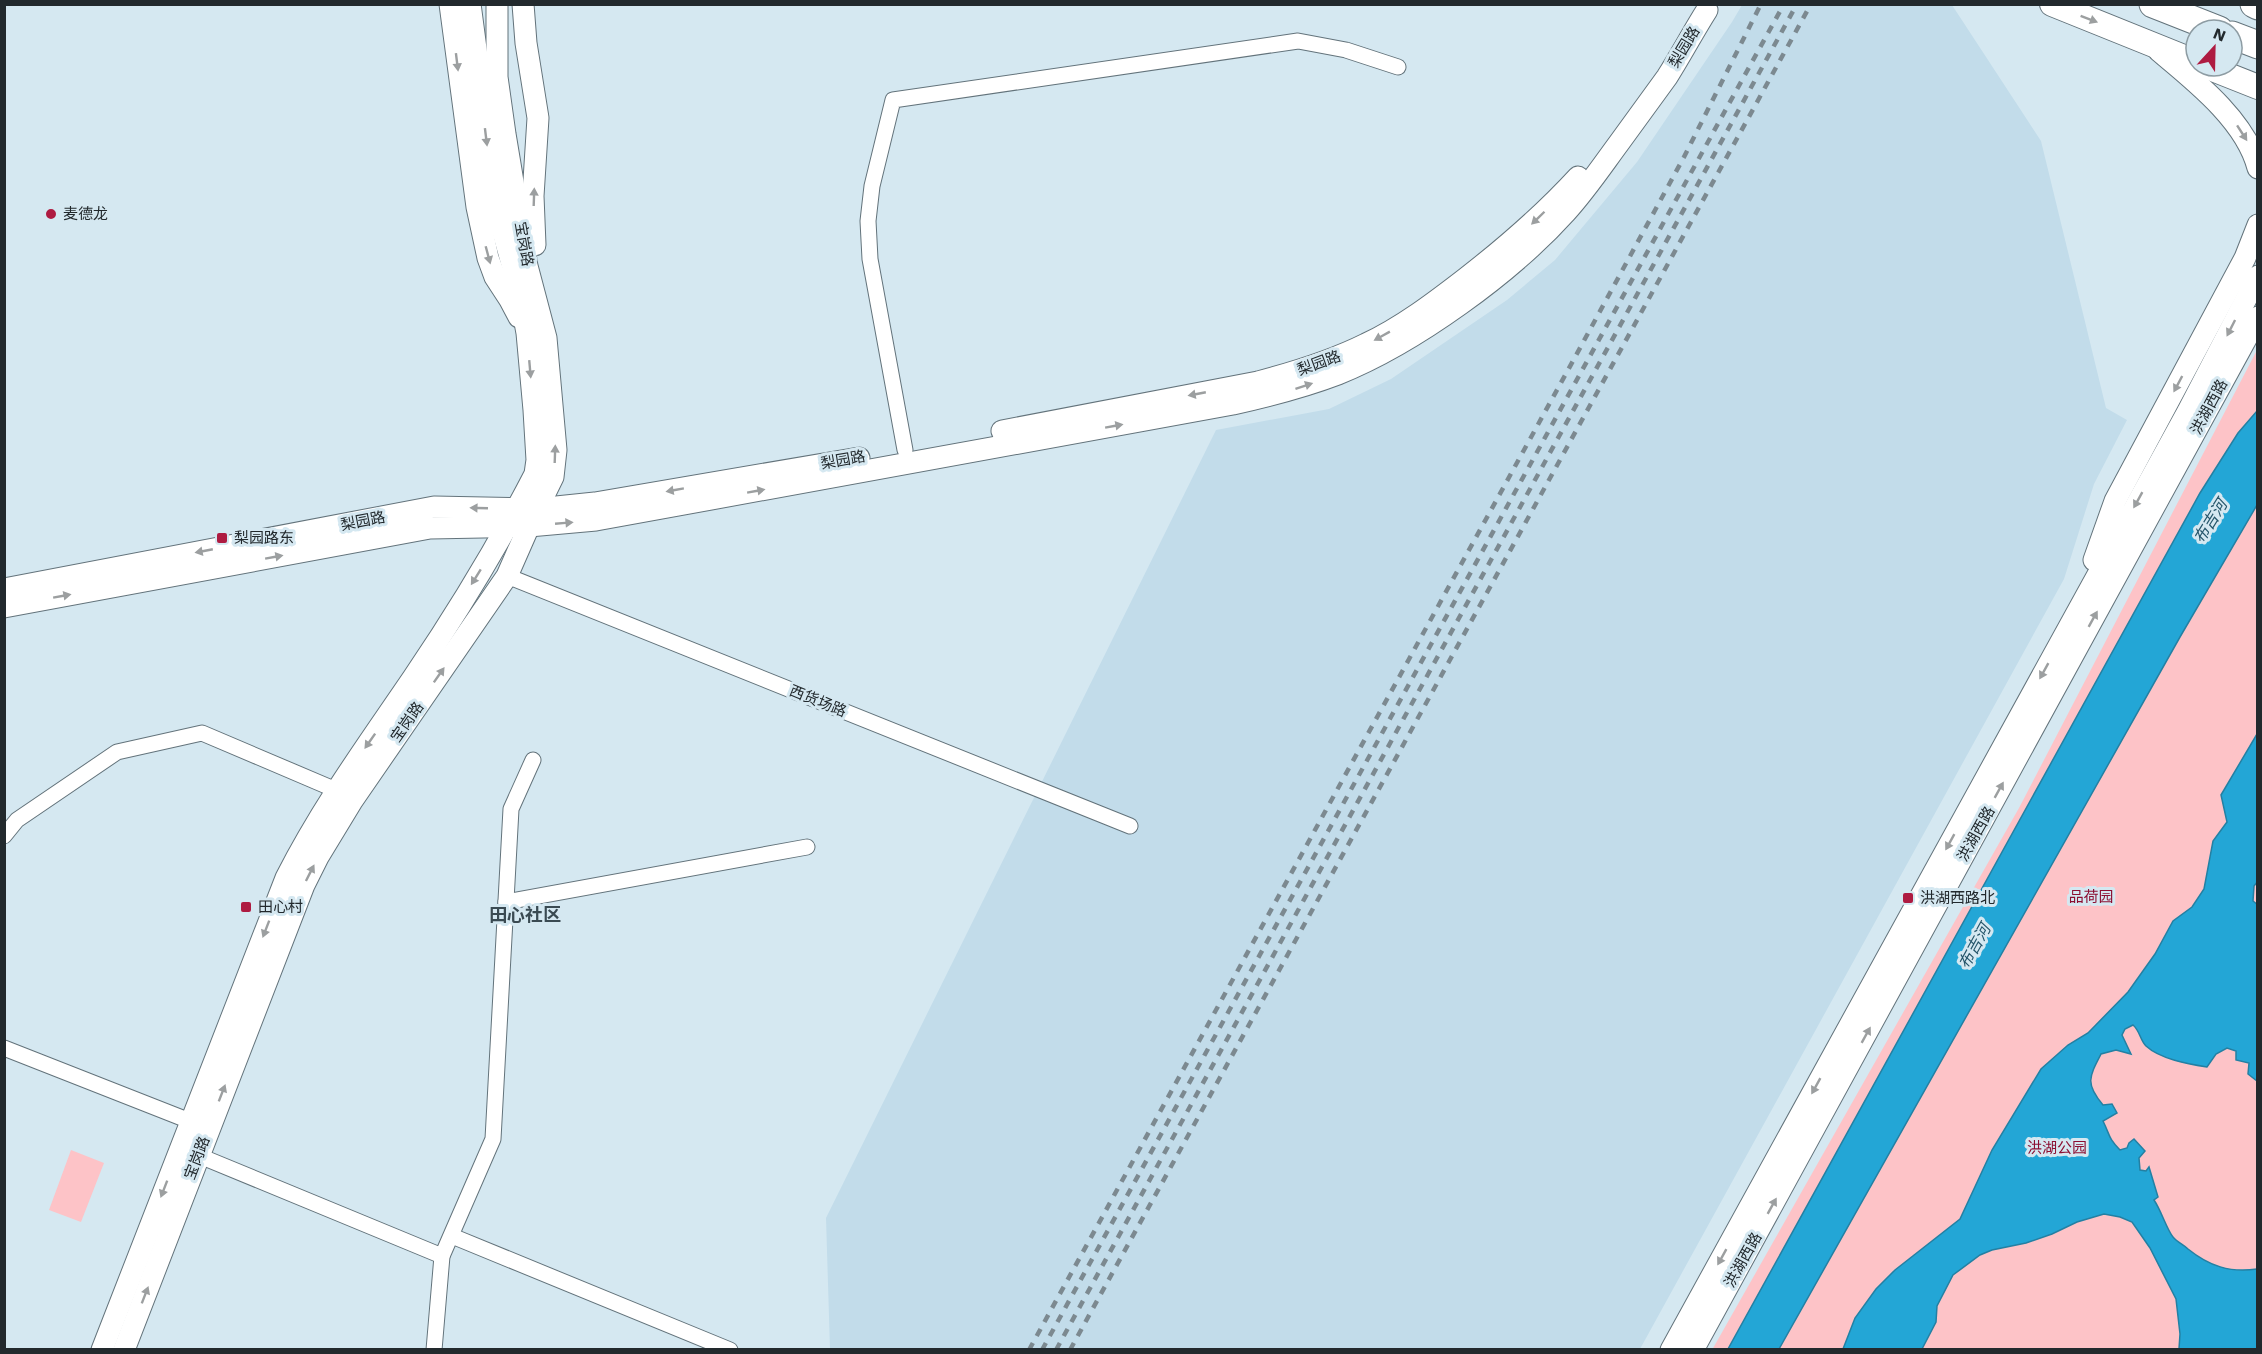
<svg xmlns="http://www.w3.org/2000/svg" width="2262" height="1354" viewBox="0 0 2262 1354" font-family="'Work Sans','Noto Sans SC',sans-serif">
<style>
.built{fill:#c2dcea}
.green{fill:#fdc3c7}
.water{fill:#23a6d6;stroke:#2380a3;stroke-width:1.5}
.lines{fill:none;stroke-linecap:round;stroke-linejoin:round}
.street-casing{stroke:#63737b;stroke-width:17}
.secondary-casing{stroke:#63737b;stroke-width:23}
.primary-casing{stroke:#63737b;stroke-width:26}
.highway-casing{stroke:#63737b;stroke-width:29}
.street{stroke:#fff;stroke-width:15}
.secondary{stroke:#fff;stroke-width:21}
.primary{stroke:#fff;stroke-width:24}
.highway{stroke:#fff;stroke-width:27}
.rail{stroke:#7c8990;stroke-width:4.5;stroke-dasharray:8 8;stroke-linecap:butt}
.oneway{fill:#9c9fa0}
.poi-dot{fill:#ae1b41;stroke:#d5e8f1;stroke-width:2}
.labels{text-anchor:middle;stroke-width:6;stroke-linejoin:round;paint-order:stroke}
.street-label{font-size:15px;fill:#22292d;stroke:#d5e8f1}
.poi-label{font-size:15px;fill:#22292d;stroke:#d5e8f1;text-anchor:start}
.park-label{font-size:15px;fill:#8c0f32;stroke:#d5e8f1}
.water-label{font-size:16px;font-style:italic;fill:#25556a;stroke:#d5e8f1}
.quarter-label{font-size:18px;font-weight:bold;fill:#3a4a52;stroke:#d5e8f1}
</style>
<rect width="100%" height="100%" fill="#d5e8f1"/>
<path class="built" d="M 1742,5 L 1952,5 L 2041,141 L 2106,408 L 2127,420 L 2094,484 L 2064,579 L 1640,1349 L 830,1349 L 826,1218 L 1216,430 L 1329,409 L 1391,379 L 1507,300 L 1555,260 L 1637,162 L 1732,22 Z"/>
<g class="green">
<path d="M 2257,350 L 2257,1349 L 1712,1350 L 2019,808 Z"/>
<path d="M 71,1150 L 104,1163 L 81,1222 L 49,1210 Z"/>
</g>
<g class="water">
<path d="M 2257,411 L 2257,505 L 2180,637 L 1779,1349 L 1728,1349 L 2200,493 L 2238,433 Z"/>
<path d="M 2257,734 L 2258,881 L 2254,886 L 2253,901 L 2258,905 L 2257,1081 L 2248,1074 L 2249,1063 L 2236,1060 L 2236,1051 L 2227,1048 L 2216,1054 L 2207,1067 C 2188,1064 2160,1059 2146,1046 C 2140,1040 2140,1031 2133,1025 L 2125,1029 L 2122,1035 L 2131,1054 L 2116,1050 L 2101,1054 C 2089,1077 2085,1084 2103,1105 L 2112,1104 L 2117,1113 L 2103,1121 C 2110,1135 2108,1138 2120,1150 L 2127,1148 L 2129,1143 L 2134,1139 L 2145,1151 L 2139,1158 L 2140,1170 L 2146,1171 L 2149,1167 L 2158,1197 L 2154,1200 C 2161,1210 2167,1230 2173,1237 C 2177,1242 2184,1245 2188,1249 C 2209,1266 2230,1273 2257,1269 L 2257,1349 L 2179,1349 L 2180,1334 L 2176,1299 L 2150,1248 L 2132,1222 L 2120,1217 L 2104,1214 L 2077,1222 L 2052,1234 L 2026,1243 L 1992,1250 L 1980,1255 L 1953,1275 L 1937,1306 L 1936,1322 L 1922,1349 L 1843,1349 L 1855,1318 L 1876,1289 L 1895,1270 L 1960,1219 L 1992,1150 L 2041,1069 L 2068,1045 L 2088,1033 L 2128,992 L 2155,954 L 2173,921 L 2192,907 L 2204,889 L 2213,841 L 2227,822 L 2221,795 Z"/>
</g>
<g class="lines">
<g class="street-casing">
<g id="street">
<path d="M 905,450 L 870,259 L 868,221 L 872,186 L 893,100 L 1298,41 L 1346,50 L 1398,67"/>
<path d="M 507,576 L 1130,826"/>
<path d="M 4,836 L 17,820 L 117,752 L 202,733 L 336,790"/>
<path d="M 506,902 L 807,847"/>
<path d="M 4,1048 L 200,1125"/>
<path d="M 190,1152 L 442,1256"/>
<path d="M 452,1236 L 730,1350"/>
<path d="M 434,1350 L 442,1256 L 493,1139 L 511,809 L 533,760"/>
</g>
</g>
<g class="secondary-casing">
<g id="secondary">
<path d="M 450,4 L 477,207 L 488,258 L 495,277 L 510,300 L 519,317"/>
<path d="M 523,4 L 526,43 L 538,118 L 533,196 L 535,245"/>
<path d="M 2159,51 C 2195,81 2246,121 2258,168"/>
<path d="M 1002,431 L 1258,382 C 1296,372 1332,361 1366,344 C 1402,327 1435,302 1466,278 C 1506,247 1543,215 1578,177"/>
<path d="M 2094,560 L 2115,501 L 2245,258 L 2258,225"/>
<path d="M 4,589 L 434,507 L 537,509 L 595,503 L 859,458"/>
<path d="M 4,607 L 430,528 L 529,526 L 596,520 L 1233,404 C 1269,396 1304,387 1338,374 C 1415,343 1511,273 1566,212 C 1586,190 1602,166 1619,143 C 1635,121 1651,99 1667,77 C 1681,55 1693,32 1707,10"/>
<path d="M 102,1350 L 286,878 C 322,807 368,744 413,678 C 457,613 499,544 535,474 L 537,460 L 534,410 L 527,333 L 519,289 L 498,214 L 470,4"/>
<path d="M 124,1350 L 304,885 L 318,857 L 352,801 L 507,576 L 529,526 L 553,477 L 556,450 L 546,338 L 527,266 L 505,134 L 497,77 L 497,4"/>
<path d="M 1671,1350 L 2188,411 L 2258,276"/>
<path d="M 1693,1350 L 2258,317"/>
</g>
</g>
<g class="primary-casing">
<g id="primary">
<path d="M 2052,4 L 2196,62"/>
<path d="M 2205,66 L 2258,87"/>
</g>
</g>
<g class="highway-casing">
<g id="highway">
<path d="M 2153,4 L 2219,30"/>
<path d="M 2254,4 L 2258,6"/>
<path d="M 2232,35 L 2258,45"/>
</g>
</g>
<use href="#street" class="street"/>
<use href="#secondary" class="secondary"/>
<use href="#primary" class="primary"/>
<use href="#highway" class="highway"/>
<g class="rail">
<path d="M 1029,1350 L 1568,370 L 1684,157 L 1761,4"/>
<path d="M 1042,1350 L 1784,4"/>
<path d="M 1056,1350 L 1797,4"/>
<path d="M 1070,1350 L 1811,4"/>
</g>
</g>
<defs><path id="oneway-solid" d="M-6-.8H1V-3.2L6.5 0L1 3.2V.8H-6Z" transform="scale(1.5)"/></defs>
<g class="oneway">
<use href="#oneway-solid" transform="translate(2089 19) rotate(21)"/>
<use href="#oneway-solid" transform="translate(457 62) rotate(83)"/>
<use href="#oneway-solid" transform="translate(2242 133) rotate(57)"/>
<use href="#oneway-solid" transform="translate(486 137) rotate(83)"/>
<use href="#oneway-solid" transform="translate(534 197) rotate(-88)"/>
<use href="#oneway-solid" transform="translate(1538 218) rotate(136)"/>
<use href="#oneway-solid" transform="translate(488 255) rotate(75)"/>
<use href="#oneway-solid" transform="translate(2231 328) rotate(117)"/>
<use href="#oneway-solid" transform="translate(1382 336) rotate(151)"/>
<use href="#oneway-solid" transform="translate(530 369) rotate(85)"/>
<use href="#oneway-solid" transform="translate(2178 384) rotate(118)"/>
<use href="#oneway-solid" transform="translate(1304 386) rotate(-18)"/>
<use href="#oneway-solid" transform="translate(1197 394) rotate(169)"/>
<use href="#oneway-solid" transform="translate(1114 426) rotate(-10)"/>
<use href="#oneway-solid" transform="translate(555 454) rotate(-88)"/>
<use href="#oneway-solid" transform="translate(675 490) rotate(170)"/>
<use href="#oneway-solid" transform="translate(756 491) rotate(-10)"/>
<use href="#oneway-solid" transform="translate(2138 500) rotate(119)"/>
<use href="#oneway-solid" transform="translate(479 508) rotate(-178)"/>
<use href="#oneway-solid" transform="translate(564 523) rotate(-5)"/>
<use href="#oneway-solid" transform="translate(204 551) rotate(169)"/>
<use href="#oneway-solid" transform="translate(274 557) rotate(-10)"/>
<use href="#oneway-solid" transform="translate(476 577) rotate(122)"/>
<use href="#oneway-solid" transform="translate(62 596) rotate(-10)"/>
<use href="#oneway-solid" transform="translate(2093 619) rotate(-61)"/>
<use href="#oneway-solid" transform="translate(2044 671) rotate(119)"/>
<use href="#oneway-solid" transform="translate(439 675) rotate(-55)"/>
<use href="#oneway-solid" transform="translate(370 741) rotate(125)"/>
<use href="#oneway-solid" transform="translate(1999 790) rotate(-61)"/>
<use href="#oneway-solid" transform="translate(1950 842) rotate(119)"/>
<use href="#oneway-solid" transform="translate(310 873) rotate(-63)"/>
<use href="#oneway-solid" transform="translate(266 929) rotate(111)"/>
<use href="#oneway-solid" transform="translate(1866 1035) rotate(-61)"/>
<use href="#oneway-solid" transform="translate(1816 1086) rotate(119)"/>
<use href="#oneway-solid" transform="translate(222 1093) rotate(-69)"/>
<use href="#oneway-solid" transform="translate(164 1189) rotate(111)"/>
<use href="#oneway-solid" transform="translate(1772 1206) rotate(-61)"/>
<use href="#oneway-solid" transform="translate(1722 1257) rotate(119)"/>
<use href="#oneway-solid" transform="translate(145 1295) rotate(-69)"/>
</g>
<g class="poi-dot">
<circle cx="51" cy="214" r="6"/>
<rect x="216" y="532" width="12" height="12" rx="3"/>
<rect x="1902" y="892" width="12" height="12" rx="3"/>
<rect x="240" y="901" width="12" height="12" rx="3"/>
</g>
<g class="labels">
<g class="street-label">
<text transform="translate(1684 47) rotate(-59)" y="5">梨园路</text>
<text transform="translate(524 244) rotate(80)" y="5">宝岗路</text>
<text transform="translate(1319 363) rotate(-20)" y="5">梨园路</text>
<text transform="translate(2209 407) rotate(-62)" y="5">洪湖西路</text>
<text transform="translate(843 460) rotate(-10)" y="5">梨园路</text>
<text transform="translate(363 521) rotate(-11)" y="5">梨园路</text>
<text transform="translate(818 701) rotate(22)" y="5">西货场路</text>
<text transform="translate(407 722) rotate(-55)" y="5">宝岗路</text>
<text transform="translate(1976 834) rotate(-61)" y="5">洪湖西路</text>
<text transform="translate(197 1158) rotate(-69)" y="5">宝岗路</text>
<text transform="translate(1743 1260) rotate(-61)" y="5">洪湖西路</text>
</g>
<g class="poi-label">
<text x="63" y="219">麦德龙</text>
<text x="234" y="543">梨园路东</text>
<text x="1920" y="903">洪湖西路北</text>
<text x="258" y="912">田心村</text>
</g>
<g class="park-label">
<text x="2091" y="902">品荷园</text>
<text x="2057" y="1153">洪湖公园</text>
</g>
<g class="water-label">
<text transform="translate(2210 521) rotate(-58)" y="6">布吉河</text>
<text transform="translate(1974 946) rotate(-61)" y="6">布吉河</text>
</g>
<g class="quarter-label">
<text x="525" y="921">田心社区</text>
</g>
</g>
<rect width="2262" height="1354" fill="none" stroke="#22292d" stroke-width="12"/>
<g transform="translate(2214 48) rotate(22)"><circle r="28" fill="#d5e8f1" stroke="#8d9ca3" stroke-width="1.5"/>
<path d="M0-4.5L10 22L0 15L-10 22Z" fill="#ae1b41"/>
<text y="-9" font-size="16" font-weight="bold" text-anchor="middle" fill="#22292d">N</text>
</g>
</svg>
